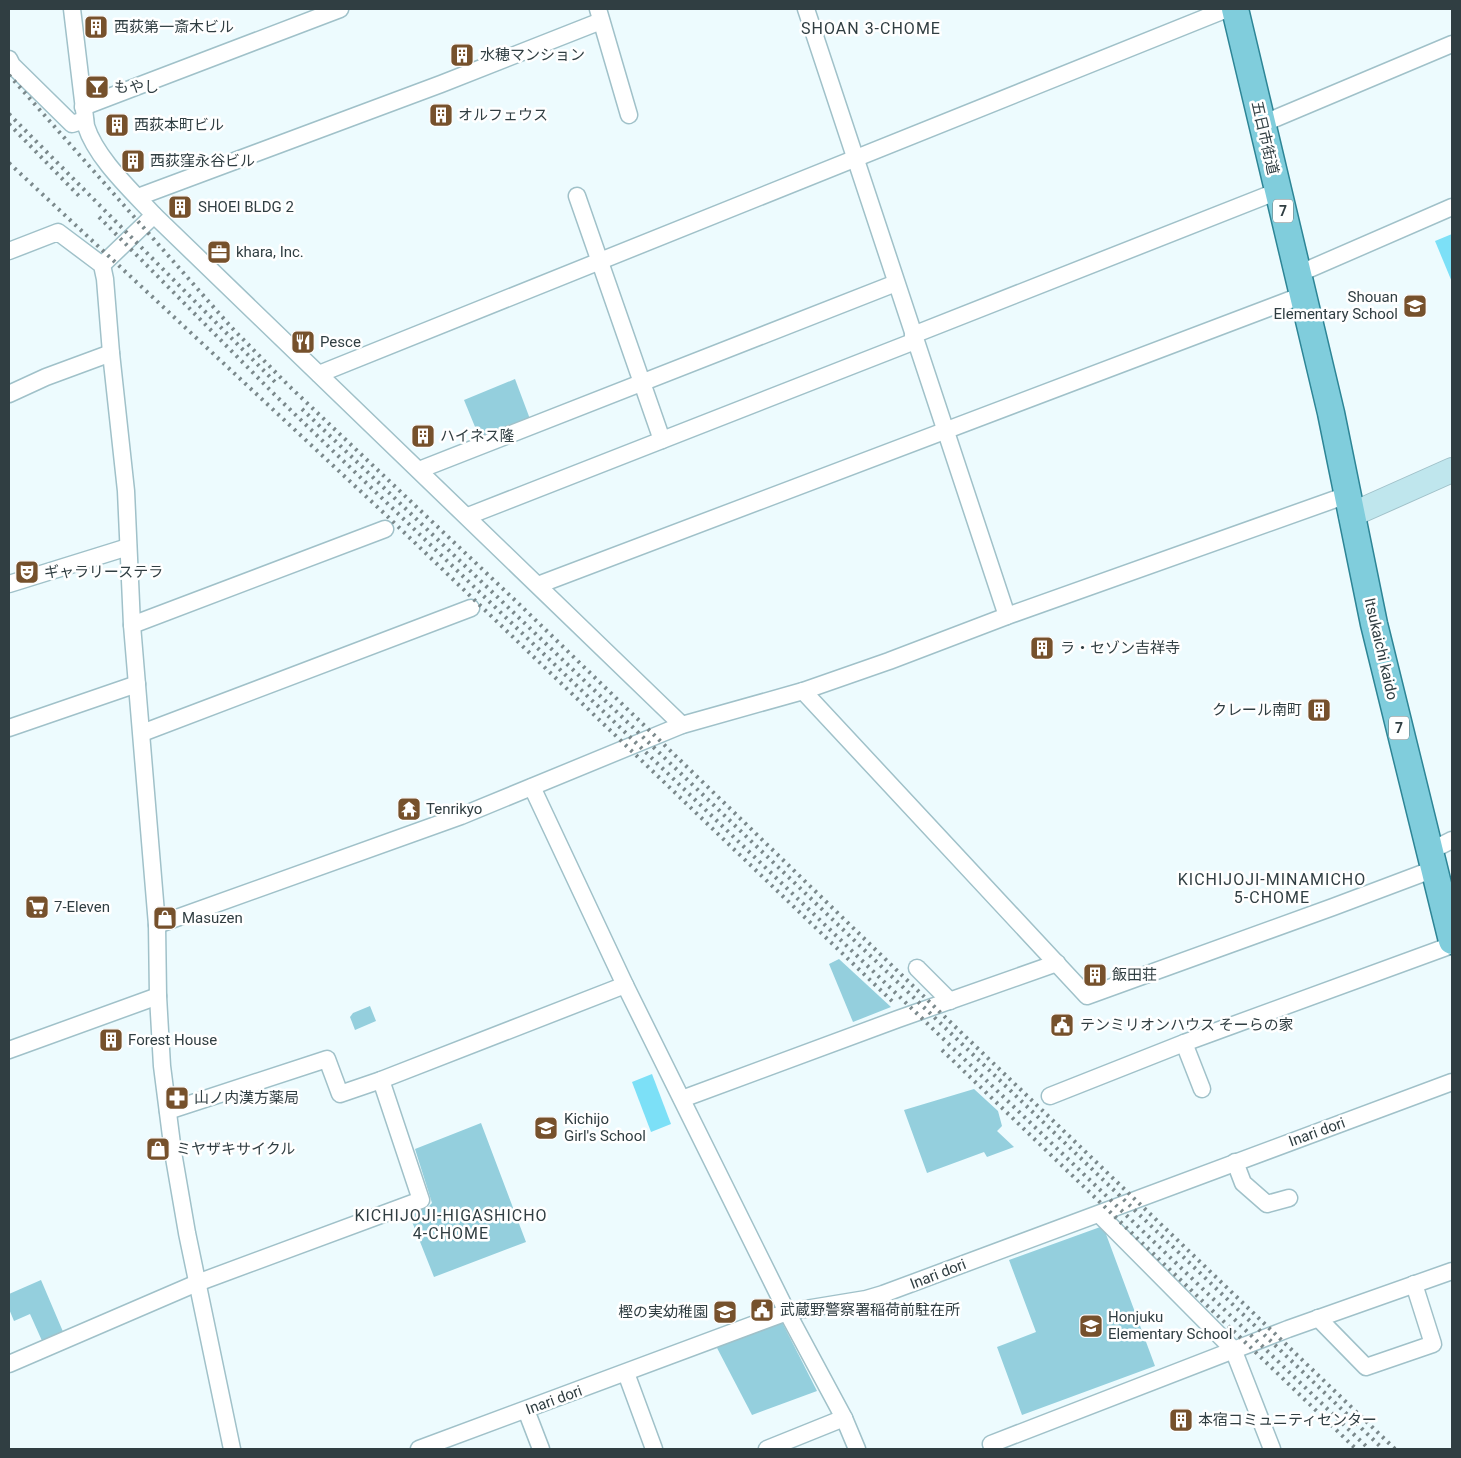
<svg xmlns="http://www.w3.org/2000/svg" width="1461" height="1458" viewBox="0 0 1461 1458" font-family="Roboto,'Noto Sans JP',sans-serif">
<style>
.green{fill:#94cfdd}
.water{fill:#7ce0f7}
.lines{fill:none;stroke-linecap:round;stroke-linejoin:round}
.street-casing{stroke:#a0c1c9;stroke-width:19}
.secondary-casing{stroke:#a0c1c9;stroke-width:26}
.primary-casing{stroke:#2d8596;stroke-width:29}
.street{stroke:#fff;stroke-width:16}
.secondary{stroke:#bfe6ed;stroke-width:24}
.primary{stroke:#80cddc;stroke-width:26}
.rail{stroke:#7b898c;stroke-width:4;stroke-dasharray:2.5 5;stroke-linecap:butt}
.labels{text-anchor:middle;stroke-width:5;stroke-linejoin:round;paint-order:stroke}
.shield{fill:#fff;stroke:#6e787b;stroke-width:1}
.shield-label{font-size:14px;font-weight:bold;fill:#303e42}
.poi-label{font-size:15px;fill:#303e42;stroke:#fff;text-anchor:start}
.street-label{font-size:15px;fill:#303e42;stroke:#fff}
.neighbourhood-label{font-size:16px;letter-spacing:1px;fill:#303e42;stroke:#fff}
</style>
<rect width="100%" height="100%" fill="#edfbfe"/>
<g class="green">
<path d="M 515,379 L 530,419 L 480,439 L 464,400 Z"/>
<path d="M 839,959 L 891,1007 L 853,1022 L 829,964 Z"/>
<path d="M 370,1006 L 376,1021 L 355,1030 L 350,1017 L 353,1013 Z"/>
<path d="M 974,1089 L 998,1111 L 1002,1126 L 997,1131 L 1014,1147 L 987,1157 L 984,1152 L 927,1173 L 904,1110 Z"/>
<path d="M 481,1123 L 526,1242 L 434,1277 L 409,1214 L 429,1206 L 432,1203 L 415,1149 Z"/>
<path d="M 1103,1226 L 1155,1366 L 1022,1415 L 997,1347 L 1036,1332 L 1009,1260 Z"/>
<path d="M 41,1280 L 64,1334 L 43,1343 L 30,1314 L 14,1321 L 9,1309 L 9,1294 Z"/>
<path d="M 778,1323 L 783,1324 L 817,1391 L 752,1415 L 716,1346 Z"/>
</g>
<g class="water">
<path d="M 1452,234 L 1452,282 L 1435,241 Z"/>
<path d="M 652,1074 L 671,1124 L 651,1132 L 632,1082 Z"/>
</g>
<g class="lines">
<g class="street-casing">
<g id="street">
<path d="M 72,9 L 86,126 C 96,158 131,190 154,215 L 682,725"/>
<path d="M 598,9 L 629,115"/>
<path d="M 806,9 L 1007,616"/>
<path d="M 9,59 L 12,65 L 72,124 L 85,120"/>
<path d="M 83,107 L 340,9"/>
<path d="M 1262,124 L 1452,44"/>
<path d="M 577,196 L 662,440"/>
<path d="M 138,197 L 441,84 L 601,21"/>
<path d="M 9,251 L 58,232 L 102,265 L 105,279 L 111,353 L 126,491 L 132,625 L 157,925 L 158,996 L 162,1066 L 173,1152 L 187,1233 L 232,1449"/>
<path d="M 102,265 L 154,215"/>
<path d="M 1298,274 L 1452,207"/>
<path d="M 913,335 L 1278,191"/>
<path d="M 319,374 L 1227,9"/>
<path d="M 9,394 L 46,377 L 111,353"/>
<path d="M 419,470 L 896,283"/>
<path d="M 468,516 L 915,341"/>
<path d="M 9,584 L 128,547"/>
<path d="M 538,585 L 1303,295"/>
<path d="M 132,625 L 385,529"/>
<path d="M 803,691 L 1087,996 L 1333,907 L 1434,869"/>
<path d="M 9,728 L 137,684"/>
<path d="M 142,733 L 471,608"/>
<path d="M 532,787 L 625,985 L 787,1312 L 844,1418 L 857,1449"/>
<path d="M 1430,851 L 1452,840"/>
<path d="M 157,925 L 461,816 L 682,725 L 803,691 L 889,661 L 1007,616 L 1347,495"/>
<path d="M 917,968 L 950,1001"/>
<path d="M 1184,1043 L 1202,1089"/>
<path d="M 9,1050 L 158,996"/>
<path d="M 1050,1096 L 1184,1043 L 1452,945"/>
<path d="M 682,1099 L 898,1019 L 1057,963"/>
<path d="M 168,1111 L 327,1059 L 340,1094 L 381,1080 L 625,985"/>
<path d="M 1235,1162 L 1243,1183 L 1267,1204 L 1289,1198"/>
<path d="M 1100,1215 L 1233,1349 L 1272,1449"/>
<path d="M 1318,1318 L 1366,1367 L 1433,1344 L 1414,1284"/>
<path d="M 9,1364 L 197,1283 L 421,1200 L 381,1080"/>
<path d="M 626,1373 L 654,1449"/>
<path d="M 526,1410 L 541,1449"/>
<path d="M 419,1449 L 787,1312 L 866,1299 L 883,1294 L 1452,1082"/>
<path d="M 767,1449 L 844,1418"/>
<path d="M 993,1449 L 991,1444 L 1288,1329 L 1452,1271"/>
</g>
</g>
<g class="secondary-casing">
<path id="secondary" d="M 1351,515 L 1452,470"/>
</g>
<g class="primary-casing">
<path id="primary" d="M 1235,9 L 1331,413 L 1374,624 L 1452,941"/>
</g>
<use href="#street" class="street"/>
<use href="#secondary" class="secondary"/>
<use href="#primary" class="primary"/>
<g class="rail">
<path d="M 9,75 L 232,328 L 288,385 L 520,605 L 944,1016 L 1395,1449"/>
<path d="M 9,114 L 277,384"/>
<path d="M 9,124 L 82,199"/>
<path d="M 9,163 L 386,515 L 894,1003"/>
<path d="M 99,217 L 277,397 L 1369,1449"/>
<path d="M 302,409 L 1383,1449"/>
<path d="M 942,1050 L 1356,1449"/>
</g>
</g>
<defs>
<g id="building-square" transform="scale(1.25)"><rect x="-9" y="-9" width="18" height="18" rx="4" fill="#76512c" stroke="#fff"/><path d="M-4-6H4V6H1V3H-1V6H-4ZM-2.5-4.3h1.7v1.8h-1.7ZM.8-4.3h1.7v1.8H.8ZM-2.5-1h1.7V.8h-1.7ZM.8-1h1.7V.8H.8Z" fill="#fff"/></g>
<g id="bar-square" transform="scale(1.25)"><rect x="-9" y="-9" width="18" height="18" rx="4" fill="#76512c" stroke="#fff"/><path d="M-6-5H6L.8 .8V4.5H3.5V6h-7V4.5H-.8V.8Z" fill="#fff"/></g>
<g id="office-square" transform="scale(1.25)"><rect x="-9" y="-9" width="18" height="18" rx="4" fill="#76512c" stroke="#fff"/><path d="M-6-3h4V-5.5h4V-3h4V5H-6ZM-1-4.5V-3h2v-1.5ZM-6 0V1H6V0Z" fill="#fff"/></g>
<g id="school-square" transform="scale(1.25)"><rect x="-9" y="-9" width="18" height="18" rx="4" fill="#76512c" stroke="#fff"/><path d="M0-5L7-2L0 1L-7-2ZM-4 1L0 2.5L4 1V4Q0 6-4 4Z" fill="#fff"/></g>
<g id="restaurant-square" transform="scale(1.25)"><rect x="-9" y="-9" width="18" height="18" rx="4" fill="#76512c" stroke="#fff"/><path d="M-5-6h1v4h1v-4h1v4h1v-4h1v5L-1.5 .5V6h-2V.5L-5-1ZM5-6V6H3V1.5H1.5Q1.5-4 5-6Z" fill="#fff"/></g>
<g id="theatre-square" transform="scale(1.25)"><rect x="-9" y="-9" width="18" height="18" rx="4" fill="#76512c" stroke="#fff"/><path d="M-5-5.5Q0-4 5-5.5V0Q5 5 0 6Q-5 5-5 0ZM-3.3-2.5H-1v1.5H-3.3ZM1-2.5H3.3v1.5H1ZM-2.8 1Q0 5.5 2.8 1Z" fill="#fff"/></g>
<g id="temple-square" transform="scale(1.25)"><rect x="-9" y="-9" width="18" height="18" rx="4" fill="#76512c" stroke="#fff"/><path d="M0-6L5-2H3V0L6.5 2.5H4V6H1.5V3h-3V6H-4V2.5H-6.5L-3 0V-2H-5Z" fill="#fff"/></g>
<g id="supermarket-square" transform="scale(1.25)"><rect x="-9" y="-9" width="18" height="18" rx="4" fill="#76512c" stroke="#fff"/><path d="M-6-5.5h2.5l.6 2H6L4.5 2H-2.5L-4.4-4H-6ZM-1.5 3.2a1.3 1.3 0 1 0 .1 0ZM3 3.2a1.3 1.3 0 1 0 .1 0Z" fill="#fff"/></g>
<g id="shop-square" transform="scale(1.25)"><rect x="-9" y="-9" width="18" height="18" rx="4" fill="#76512c" stroke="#fff"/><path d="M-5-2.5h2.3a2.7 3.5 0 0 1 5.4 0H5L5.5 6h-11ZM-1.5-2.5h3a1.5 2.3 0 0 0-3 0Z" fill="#fff"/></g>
<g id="civic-square" transform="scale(1.25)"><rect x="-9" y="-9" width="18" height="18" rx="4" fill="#76512c" stroke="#fff"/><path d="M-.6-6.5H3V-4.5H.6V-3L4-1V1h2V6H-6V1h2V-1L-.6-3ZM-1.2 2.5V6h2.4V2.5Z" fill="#fff"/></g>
<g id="pharmacy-square" transform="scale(1.25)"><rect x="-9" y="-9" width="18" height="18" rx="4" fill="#76512c" stroke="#fff"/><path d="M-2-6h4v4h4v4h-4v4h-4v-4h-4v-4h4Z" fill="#fff"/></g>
</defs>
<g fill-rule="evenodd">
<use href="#building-square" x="96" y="27"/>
<use href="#building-square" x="462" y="55"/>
<use href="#bar-square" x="97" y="87"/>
<use href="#building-square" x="441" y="115"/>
<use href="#building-square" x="117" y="125"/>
<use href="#building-square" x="133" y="161"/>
<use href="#building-square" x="180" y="207"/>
<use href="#office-square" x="219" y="252"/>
<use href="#school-square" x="1415" y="306"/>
<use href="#restaurant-square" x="303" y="342"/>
<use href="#building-square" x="423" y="436"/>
<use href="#theatre-square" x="27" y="572"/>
<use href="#building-square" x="1042" y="648"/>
<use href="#building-square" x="1319" y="710"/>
<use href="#temple-square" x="409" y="809"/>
<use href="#supermarket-square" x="37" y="907"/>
<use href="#shop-square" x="165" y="918"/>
<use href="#building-square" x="1095" y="975"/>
<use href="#civic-square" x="1062" y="1025"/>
<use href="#building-square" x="111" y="1040"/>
<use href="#pharmacy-square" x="177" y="1098"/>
<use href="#school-square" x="546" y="1128"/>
<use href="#shop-square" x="158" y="1149"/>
<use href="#civic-square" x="762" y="1310"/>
<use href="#school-square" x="725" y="1312"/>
<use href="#school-square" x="1091" y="1326"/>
<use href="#building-square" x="1181" y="1420"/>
</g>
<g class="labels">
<g class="shield">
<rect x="1273" y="199.5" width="20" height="23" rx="4"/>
<rect x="1389" y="716.5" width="20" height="23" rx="4"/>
</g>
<g class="shield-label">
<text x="1283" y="216">7</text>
<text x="1399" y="733">7</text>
</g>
<g class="poi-label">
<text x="114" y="32">西荻第一斎木ビル</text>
<text x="480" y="60">水穂マンション</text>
<text x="114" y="92">もやし</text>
<text x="458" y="120">オルフェウス</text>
<text x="134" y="130">西荻本町ビル</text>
<text x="150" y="166">西荻窪永谷ビル</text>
<text x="198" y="212">SHOEI BLDG 2</text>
<text x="236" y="257">khara, Inc.</text>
<text x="1398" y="302" text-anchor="end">Shouan<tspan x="1398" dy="17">Elementary School</tspan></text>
<text x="320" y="347">Pesce</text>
<text x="440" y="441">ハイネス隆</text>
<text x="44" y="577">ギャラリーステラ</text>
<text x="1060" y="653">ラ・セゾン吉祥寺</text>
<text x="1302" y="715" text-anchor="end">クレール南町</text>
<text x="426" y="814">Tenrikyo</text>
<text x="54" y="912">7-Eleven</text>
<text x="182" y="923">Masuzen</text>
<text x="1112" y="980">飯田荘</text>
<text x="1080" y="1030">テンミリオンハウス そーらの家</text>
<text x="128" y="1045">Forest House</text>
<text x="194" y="1103">山ノ内漢方薬局</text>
<text x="564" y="1124">Kichijo<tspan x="564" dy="17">Girl's School</tspan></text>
<text x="176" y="1154">ミヤザキサイクル</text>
<text x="780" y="1315">武蔵野警察署稲荷前駐在所</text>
<text x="708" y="1317" text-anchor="end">樫の実幼稚園</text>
<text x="1108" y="1322">Honjuku<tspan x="1108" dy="17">Elementary School</tspan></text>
<text x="1198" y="1425">本宿コミュニティセンター</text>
</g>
<g class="street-label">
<text transform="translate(1265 138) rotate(77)" y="5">五日市街道</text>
<text transform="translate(1381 649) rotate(77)" y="5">Itsukaichi kaido</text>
<text transform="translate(1317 1132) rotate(-20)" y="5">Inari dori</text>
<text transform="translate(938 1274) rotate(-21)" y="5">Inari dori</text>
<text transform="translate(554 1400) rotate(-20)" y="5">Inari dori</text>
</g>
<g class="neighbourhood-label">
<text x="871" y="34">SHOAN 3-CHOME</text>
<text x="1272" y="885">KICHIJOJI-MINAMICHO<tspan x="1272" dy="18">5-CHOME</tspan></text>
<text x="451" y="1221">KICHIJOJI-HIGASHICHO<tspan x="451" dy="18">4-CHOME</tspan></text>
</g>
</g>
<rect width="1461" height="1458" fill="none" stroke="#303e42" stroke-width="20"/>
</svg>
